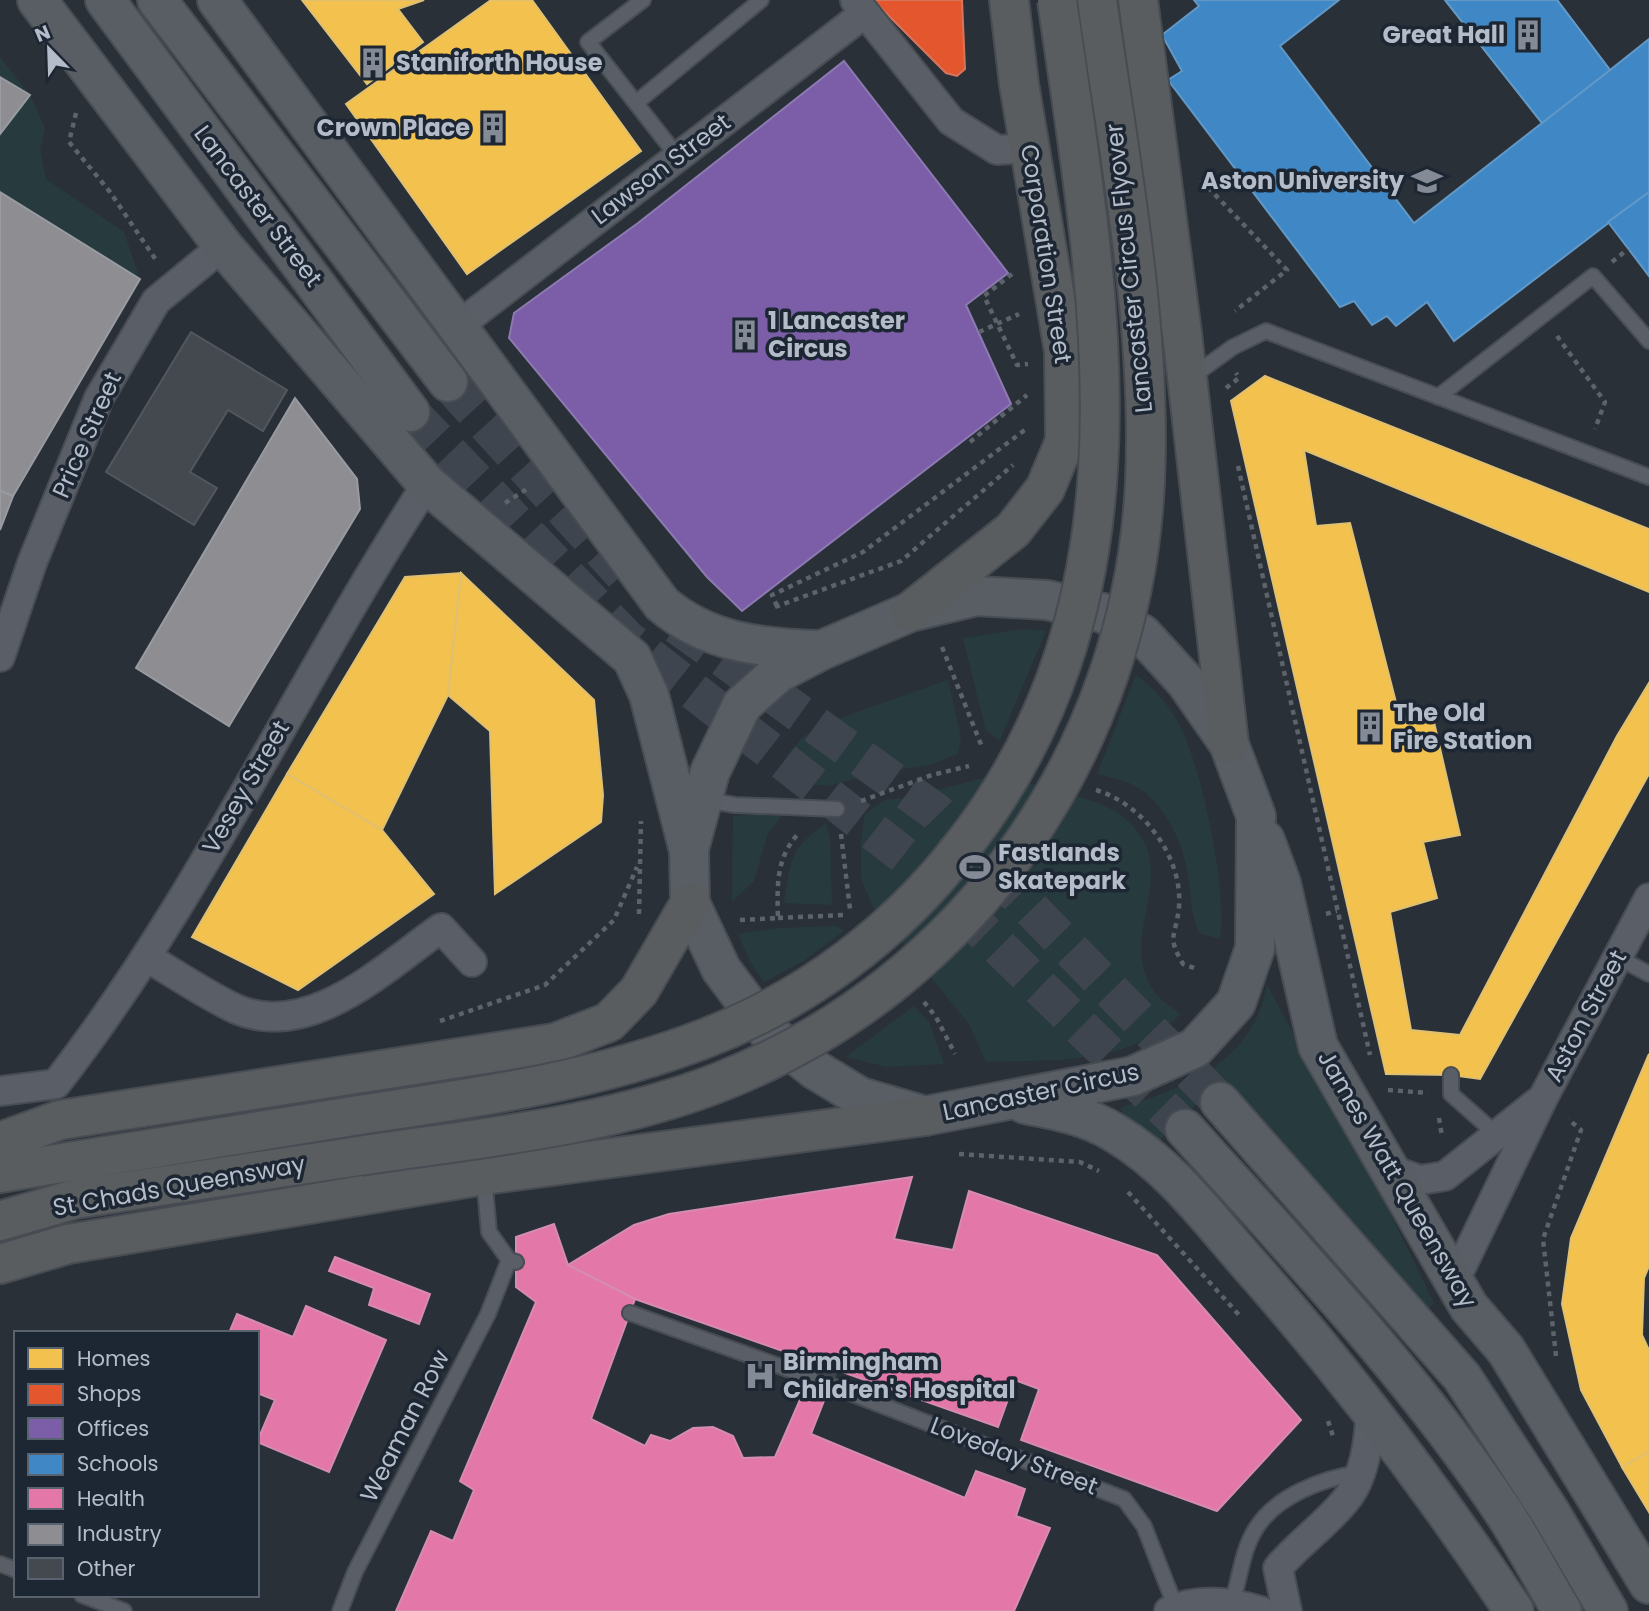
<svg xmlns="http://www.w3.org/2000/svg" width="1649" height="1611" viewBox="0 0 1649 1611" font-family="Poppins,sans-serif">
<style>
.green{fill:#273a3e}
.homes{fill:#f2c14e;stroke:#dfc073;stroke-width:2}
.shops{fill:#e4572e;stroke:#d6755c;stroke-width:2}
.offices{fill:#7b5ea7;stroke:#8c7ab1;stroke-width:2}
.schools{fill:#3f88c5;stroke:#6298c6;stroke-width:2}
.health{fill:#e377a8;stroke:#d58cb2;stroke-width:2}
.industry{fill:#8d8d92;stroke:#999ba2;stroke-width:2}
.building{fill:#444950;stroke:#52575f;stroke-width:2}
.lines{fill:none;stroke-linecap:round;stroke-linejoin:round}
.street-tunnel{stroke:#3f454e;stroke-width:28;stroke-dasharray:28 14;stroke-linecap:butt}
.secondary-tunnel{stroke:#3f454e;stroke-width:38;stroke-dasharray:38 19;stroke-linecap:butt}
.lane-casing{stroke:#484c53;stroke-width:18}
.street-casing{stroke:#484c53;stroke-width:32}
.secondary-casing{stroke:#484c53;stroke-width:42}
.highway-casing{stroke:#474c53;stroke-width:42}
.path{stroke:#5d636a;stroke-width:4.5;stroke-dasharray:5 5;stroke-linecap:butt}
.lane{stroke:#5a5e66;stroke-width:14}
.street{stroke:#5a5e66;stroke-width:28}
.secondary{stroke:#595d64;stroke-width:38}
.highway{stroke:#5a5d60;stroke-width:38}
.highway-bridge-casing{stroke:#474c53;stroke-width:42;stroke-linecap:butt}
.highway-bridge{stroke:#5a5d60;stroke-width:38}
.labels{text-anchor:middle;stroke-width:7;stroke-linejoin:round;paint-order:stroke}
.poi-label{font-size:24px;font-weight:bold;fill:#b4bcc9;stroke:#1d2633;text-anchor:start}
.street-label{font-size:24px;fill:#b4bcc9;stroke:#1d2633}
</style>
<rect width="100%" height="100%" fill="#2a3038"/>
<g class="green">
<path d="M 0,57 L 30,95 L 45,128 L 40,150 L 46,179 L 124,232 L 140,279 L 0,192 L 0,134 L 30,95 L 0,77 Z"/>
<path d="M 1023,629 L 1046,631 L 1000,740 L 986,731 L 963,638 Z"/>
<path d="M 1136,675 C 1155,688 1171,708 1181,728 C 1202,769 1228,894 1220,939 L 1199,933 C 1190,911 1192,898 1188,875 C 1183,843 1164,800 1133,785 C 1123,779 1108,777 1097,774 Z"/>
<path d="M 948,680 L 961,737 L 958,754 L 930,765 L 873,774 L 829,786 L 774,781 L 787,755 L 804,736 L 826,723 Z"/>
<path d="M 995,775 C 1027,784 1098,797 1122,816 C 1190,869 1111,936 1156,994 C 1162,1001 1173,1008 1181,1014 C 1125,1067 1057,1059 986,1062 L 969,1024 L 873,907 L 861,879 L 861,841 L 865,814 L 885,800 L 905,798 Z"/>
<path d="M 784,813 L 768,833 L 754,881 L 732,902 L 733,816 Z"/>
<path d="M 826,823 L 830,838 L 832,905 L 784,903 C 791,860 789,849 826,823 Z"/>
<path d="M 837,926 L 844,931 L 805,960 L 764,982 L 750,962 L 738,934 L 778,928 Z"/>
<path d="M 1267,985 L 1376,1184 L 1434,1303 L 1423,1314 L 1220,1081 L 1158,1142 L 1124,1116 L 1120,1108 C 1187,1087 1253,1062 1267,985 Z"/>
<path d="M 914,1006 L 929,1022 L 944,1064 L 887,1067 L 846,1057 Z"/>
</g>
<g class="homes">
<path d="M 302,0 L 424,0 L 398,9 L 423,42 L 367,84 Z"/>
<path d="M 491,0 L 532,0 L 641,151 L 467,274 L 346,104 Z"/>
<path d="M 1265,376 L 1649,529 L 1649,592 L 1304,450 L 1316,526 L 1350,523 L 1400,718 L 1431,709 L 1460,835 L 1423,842 L 1437,898 L 1390,912 L 1411,1030 L 1460,1035 L 1617,736 L 1649,683 L 1649,774 L 1480,1079 L 1451,1075 L 1386,1074 L 1231,401 Z"/>
<path d="M 461,573 L 594,700 L 603,795 L 601,822 L 495,894 L 490,731 L 448,695 Z"/>
<path d="M 461,573 L 448,695 L 382,830 L 287,774 L 405,577 Z"/>
<path d="M 287,774 L 382,830 L 434,894 L 298,990 L 192,937 Z"/>
<path d="M 1649,1054 L 1649,1266 L 1644,1278 L 1642,1335 L 1649,1350 L 1649,1452 L 1622,1467 L 1581,1390 L 1562,1304 L 1571,1238 Z"/>
<path d="M 1649,1452 L 1649,1512 L 1622,1467 Z"/>
</g>
<path class="shops" d="M 873,0 L 962,0 L 965,69 L 957,76 L 946,73 Z"/>
<path class="offices" d="M 844,61 L 1008,273 L 966,305 L 1011,404 L 742,611 L 707,577 L 509,338 L 514,313 L 638,223 Z"/>
<g class="schools">
<path d="M 1194,0 L 1339,0 L 1280,46 L 1414,223 L 1542,123 L 1445,0 L 1557,0 L 1610,70 L 1649,39 L 1649,192 L 1454,341 L 1427,302 L 1396,326 L 1387,316 L 1372,325 L 1354,301 L 1340,307 L 1168,80 L 1182,71 L 1162,35 L 1199,6 Z"/>
<path d="M 1445,0 L 1557,0 L 1610,70 L 1542,123 Z"/>
<path d="M 1649,192 L 1649,276 L 1608,222 Z"/>
</g>
<g class="health">
<path d="M 912,1177 L 894,1239 L 953,1250 L 969,1191 L 1157,1255 L 1301,1420 L 1217,1511 L 1021,1440 L 1039,1389 L 1015,1380 L 998,1427 L 635,1299 L 568,1265 L 634,1225 L 669,1214 Z"/>
<path d="M 554,1224 L 568,1265 L 635,1299 L 591,1419 L 645,1446 L 651,1435 L 670,1441 L 693,1428 L 713,1427 L 733,1436 L 743,1458 L 775,1457 L 816,1363 L 836,1370 L 811,1434 L 965,1498 L 976,1471 L 1025,1489 L 1016,1516 L 1050,1528 L 1014,1611 L 396,1611 L 431,1531 L 453,1541 L 474,1490 L 460,1481 L 536,1302 L 516,1287 L 516,1237 Z"/>
<path d="M 335,1257 L 430,1294 L 419,1324 L 369,1305 L 374,1288 L 329,1271 Z"/>
<path d="M 306,1306 L 386,1340 L 329,1472 L 257,1442 L 275,1400 L 257,1393 L 257,1333 L 229,1333 L 237,1314 L 293,1337 Z"/>
</g>
<g class="industry">
<path d="M 0,77 L 30,95 L 0,134 Z"/>
<path d="M 0,192 L 140,279 L 13,496 L 0,491 Z"/>
<path d="M 295,398 L 357,479 L 360,509 L 229,726 L 136,668 Z"/>
<path d="M 0,491 L 13,496 L 0,530 Z"/>
</g>
<path class="building" d="M 191,332 L 287,390 L 263,431 L 228,410 L 190,472 L 217,488 L 194,525 L 106,472 Z"/>
<g class="lines">
<path class="street-tunnel" d="M 810,1377 L 832,1386"/>
<g class="secondary-tunnel">
<path d="M 448,382 L 623,574"/>
<path d="M 410,412 L 627,639 L 911,861 L 1185,1129"/>
<path d="M 677,625 L 936,812 L 1220,1102"/>
</g>
<g class="lane-casing">
<g id="lane">
<path d="M 643,0 L 588,42 L 678,157"/>
<path d="M 637,102 L 761,0"/>
<path d="M 1190,378 L 1233,347 L 1266,331 L 1649,477"/>
<path d="M 1438,397 L 1593,276 L 1649,341"/>
<path d="M 705,800 L 735,805 L 837,809"/>
<path d="M 1617,957 L 1649,974"/>
<path d="M 1451,1075 L 1451,1094 L 1495,1133"/>
<path d="M 484,1177 L 489,1232 L 509,1260 L 516,1262"/>
<path d="M 630,1313 L 810,1377"/>
<path d="M 832,1386 L 1124,1499 L 1144,1526 L 1176,1608"/>
<path d="M 0,1564 L 16,1570"/>
<path d="M 82,1595 L 124,1611"/>
<path d="M 1232,1602 C 1240,1579 1242,1551 1255,1530 C 1275,1496 1323,1478 1360,1473"/>
<path d="M 340,1611 L 355,1572 L 488,1314 L 509,1260"/>
</g>
</g>
<g class="street-casing">
<g id="street">
<path d="M 855,0 L 951,121 L 997,150 L 1030,148"/>
<path d="M 458,326 L 865,13"/>
<path d="M 0,657 L 32,563 L 99,398 L 156,301 L 223,246"/>
<path d="M 148,958 C 177,975 206,995 236,1009 C 310,1041 385,967 441,928 L 472,962"/>
<path d="M 0,1091 L 56,1084 C 201,898 298,681 427,484"/>
<path d="M 1391,1170 L 1420,1180 L 1445,1176 L 1538,1102"/>
<path d="M 1454,1282 L 1543,1098 L 1649,898"/>
<path d="M 1169,1611 C 1199,1597 1232,1602 1261,1611"/>
<path d="M 1287,1611 L 1278,1568 C 1299,1542 1344,1511 1356,1484 C 1367,1460 1369,1436 1371,1410"/>
</g>
</g>
<g class="secondary-casing">
<g id="secondary">
<path d="M 37,0 L 223,246 L 427,484 L 632,658 L 649,695 L 688,847"/>
<path d="M 105,0 L 410,412"/>
<path d="M 157,0 L 448,382"/>
<path d="M 217,0 L 662,604 C 708,643 761,648 820,650"/>
<path d="M 976,596 L 1047,600 L 1103,613 L 1142,634 L 1186,682 L 1229,744 L 1256,816 L 1255,948 L 1236,1003 L 1195,1048 L 1133,1076 L 925,1116 L 860,1097 L 814,1069 L 768,1032 L 721,969 L 690,903 L 689,849 L 710,772 L 742,705 L 778,673 L 822,650 L 910,612 Z"/>
<path d="M 1265,840 L 1281,883 L 1318,1046 L 1469,1307 L 1506,1350 L 1649,1584"/>
<path d="M 1220,1102 L 1462,1377 L 1550,1512 L 1608,1611"/>
<path d="M 1025,1104 C 1056,1110 1088,1116 1115,1133 C 1169,1165 1207,1216 1247,1262 C 1347,1375 1431,1486 1514,1611"/>
<path d="M 1185,1129 C 1296,1253 1413,1375 1505,1514 C 1525,1545 1543,1579 1562,1611"/>
</g>
</g>
<g class="highway-casing">
<g id="highway">
<path d="M 1138,0 L 1182,333 L 1229,744"/>
<path d="M 910,612 L 1013,530 L 1045,489 L 1065,441 L 1064,351 L 1019,84 L 1009,0"/>
<path d="M 0,1142 L 60,1120 L 555,1043 L 609,1022 L 639,991 L 690,903"/>
<path d="M 0,1173 L 353,1116"/>
<path d="M 0,1221 L 75,1199 L 359,1156"/>
<path d="M 0,1264 L 68,1244 L 484,1175 L 925,1116"/>
</g>
</g>
<g class="path">
<path d="M 76,113 L 69,142 L 110,192 L 156,260"/>
<path d="M 1201,180 L 1287,270 L 1235,311"/>
<path d="M 1612,262 L 1628,249"/>
<path d="M 1012,274 L 984,296 L 1017,365 L 1028,364"/>
<path d="M 979,332 L 1019,314"/>
<path d="M 1557,336 L 1605,402 L 1595,429"/>
<path d="M 1226,388 L 1239,378 L 1236,373"/>
<path d="M 970,442 L 1027,395"/>
<path d="M 1238,466 L 1370,1055"/>
<path d="M 505,503 L 530,487"/>
<path d="M 777,606 L 772,595 L 863,552 L 1026,429"/>
<path d="M 775,607 L 901,561 L 1013,465"/>
<path d="M 942,647 L 982,747"/>
<path d="M 1096,790 C 1143,804 1183,857 1179,907 C 1176,937 1166,935 1183,964 L 1197,969"/>
<path d="M 861,801 L 932,775 L 969,766"/>
<path d="M 841,834 L 850,909"/>
<path d="M 639,914 L 641,821"/>
<path d="M 1326,914 L 1337,911"/>
<path d="M 778,918 L 843,915"/>
<path d="M 740,920 L 778,918 C 777,886 776,858 798,834"/>
<path d="M 924,1002 L 936,1017 L 955,1054"/>
<path d="M 440,1021 L 545,985 L 614,920 L 637,867"/>
<path d="M 1388,1090 L 1428,1093"/>
<path d="M 1439,1118 L 1442,1136"/>
<path d="M 959,1154 L 1080,1162 L 1099,1171"/>
<path d="M 1128,1192 L 1240,1316"/>
<path d="M 1556,1356 L 1543,1239 L 1581,1130 L 1568,1119"/>
<path d="M 1328,1421 L 1334,1439"/>
</g>
<use href="#lane" class="lane"/>
<use href="#street" class="street"/>
<use href="#secondary" class="secondary"/>
<use href="#highway" class="highway"/>
<g class="highway-bridge-casing">
<g id="highway-bridge">
<path d="M 353,1116 C 473,1098 593,1082 706,1038 C 807,999 895,933 961,848 C 1160,595 1099,293 1057,0"/>
<path d="M 359,1156 C 479,1138 605,1127 720,1082 C 970,984 1133,749 1145,481 C 1152,326 1119,154 1097,0"/>
</g>
</g>
<use href="#highway-bridge" class="highway-bridge"/>
</g>
<defs>
<g id="building-bare" transform="scale(2.415)"><path d="M-4-6H4V6H1V3H-1V6H-4ZM-2.5-4.3h1.7v1.8h-1.7ZM.8-4.3h1.7v1.8H.8ZM-2.5-1h1.7V.8h-1.7ZM.8-1h1.7V.8H.8Z" fill="#848b96" stroke="#1d2633" stroke-width="2.5" paint-order="stroke"/></g>
<g id="university-bare" transform="scale(2.415)"><path d="M0-5L7-2L0 1L-7-2ZM-4 1L0 2.5L4 1V4Q0 6-4 4Z" fill="#848b96" stroke="#1d2633" stroke-width="2.5" paint-order="stroke"/></g>
<g id="stadium-bare" transform="scale(2.415)"><path d="M0-5a6.5 5 0 1 0 0 10a6.5 5 0 1 0 0-10ZM-3.5-1.8h7v3.6h-7Z" fill="#848b96" stroke="#1d2633" stroke-width="2.5" paint-order="stroke"/></g>
<g id="hospital-bare" transform="scale(2.415)"><path d="M-5-5h3v3.5h4V-5h3V5h-3V1.5h-4V5h-3Z" fill="#848b96" stroke="#1d2633" stroke-width="2.5" paint-order="stroke"/></g>
</defs>
<g fill-rule="evenodd">
<use href="#building-bare" x="1528" y="35"/>
<use href="#building-bare" x="373" y="63"/>
<use href="#building-bare" x="493" y="128"/>
<use href="#university-bare" x="1427" y="181"/>
<use href="#building-bare" x="745" y="335"/>
<use href="#building-bare" x="1370" y="727"/>
<use href="#stadium-bare" x="975" y="867"/>
<use href="#hospital-bare" x="760" y="1376"/>
</g>
<g class="labels">
<g class="poi-label">
<text x="1505" y="43" text-anchor="end">Great Hall</text>
<text x="396" y="71">Staniforth House</text>
<text x="470" y="136" text-anchor="end">Crown Place</text>
<text x="1404" y="189" text-anchor="end">Aston University</text>
<text x="768" y="329">1 Lancaster<tspan x="768" dy="28">Circus</tspan></text>
<text x="1393" y="721">The Old<tspan x="1393" dy="28">Fire Station</tspan></text>
<text x="998" y="861">Fastlands<tspan x="998" dy="28">Skatepark</tspan></text>
<text x="783" y="1370">Birmingham<tspan x="783" dy="28">Children's Hospital</tspan></text>
</g>
<g class="street-label">
<text transform="translate(661 169) rotate(-37)" y="8">Lawson Street</text>
<text transform="translate(258 206) rotate(53)" y="8">Lancaster Street</text>
<text transform="translate(1046 254) rotate(81)" y="8">Corporation Street</text>
<text transform="translate(1129 268) rotate(-96)" y="8">Lancaster Circus Flyover</text>
<text transform="translate(87 435) rotate(-66)" y="8">Price Street</text>
<text transform="translate(246 787) rotate(-60)" y="8">Vesey Street</text>
<text transform="translate(1586 1016) rotate(-62)" y="8">Aston Street</text>
<text transform="translate(1041 1092) rotate(-12)" y="8">Lancaster Circus</text>
<text transform="translate(1397 1179) rotate(60)" y="8">James Watt Queensway</text>
<text transform="translate(179 1186) rotate(-10)" y="8">St Chads Queensway</text>
<text transform="translate(405 1426) rotate(-63)" y="8">Weaman Row</text>
<text transform="translate(1014 1456) rotate(21)" y="8">Loveday Street</text>
</g>
</g>
<rect x="14" y="1331" width="245" height="266" fill="#1d2633" stroke="#59626f" stroke-width="2"/>
<rect x="28" y="1348" width="35" height="21" fill="#f2c14e" stroke="#59626f" stroke-width="2"/>
<text x="77" y="1366" font-size="21" fill="#b4bcc9">Homes</text>
<rect x="28" y="1384" width="35" height="21" fill="#e4572e" stroke="#59626f" stroke-width="2"/>
<text x="77" y="1401" font-size="21" fill="#b4bcc9">Shops</text>
<rect x="28" y="1418" width="35" height="21" fill="#7b5ea7" stroke="#59626f" stroke-width="2"/>
<text x="77" y="1436" font-size="21" fill="#b4bcc9">Offices</text>
<rect x="28" y="1454" width="35" height="21" fill="#3f88c5" stroke="#59626f" stroke-width="2"/>
<text x="77" y="1471" font-size="21" fill="#b4bcc9">Schools</text>
<rect x="28" y="1488" width="35" height="21" fill="#e377a8" stroke="#59626f" stroke-width="2"/>
<text x="77" y="1506" font-size="21" fill="#b4bcc9">Health</text>
<rect x="28" y="1524" width="35" height="21" fill="#8d8d92" stroke="#59626f" stroke-width="2"/>
<text x="77" y="1541" font-size="21" fill="#b4bcc9">Industry</text>
<rect x="28" y="1558" width="35" height="21" fill="#444950" stroke="#59626f" stroke-width="2"/>
<text x="77" y="1576" font-size="21" fill="#b4bcc9">Other</text>
<g transform="translate(49 49) rotate(337)" stroke="#1d2633" stroke-width="5" paint-order="stroke">
<path d="M0-5L12 26L0 18L-12 26Z" fill="#b4bcc9"/>
<text y="-10" font-size="19" font-weight="bold" text-anchor="middle" fill="#b4bcc9">N</text>
</g>
</svg>
